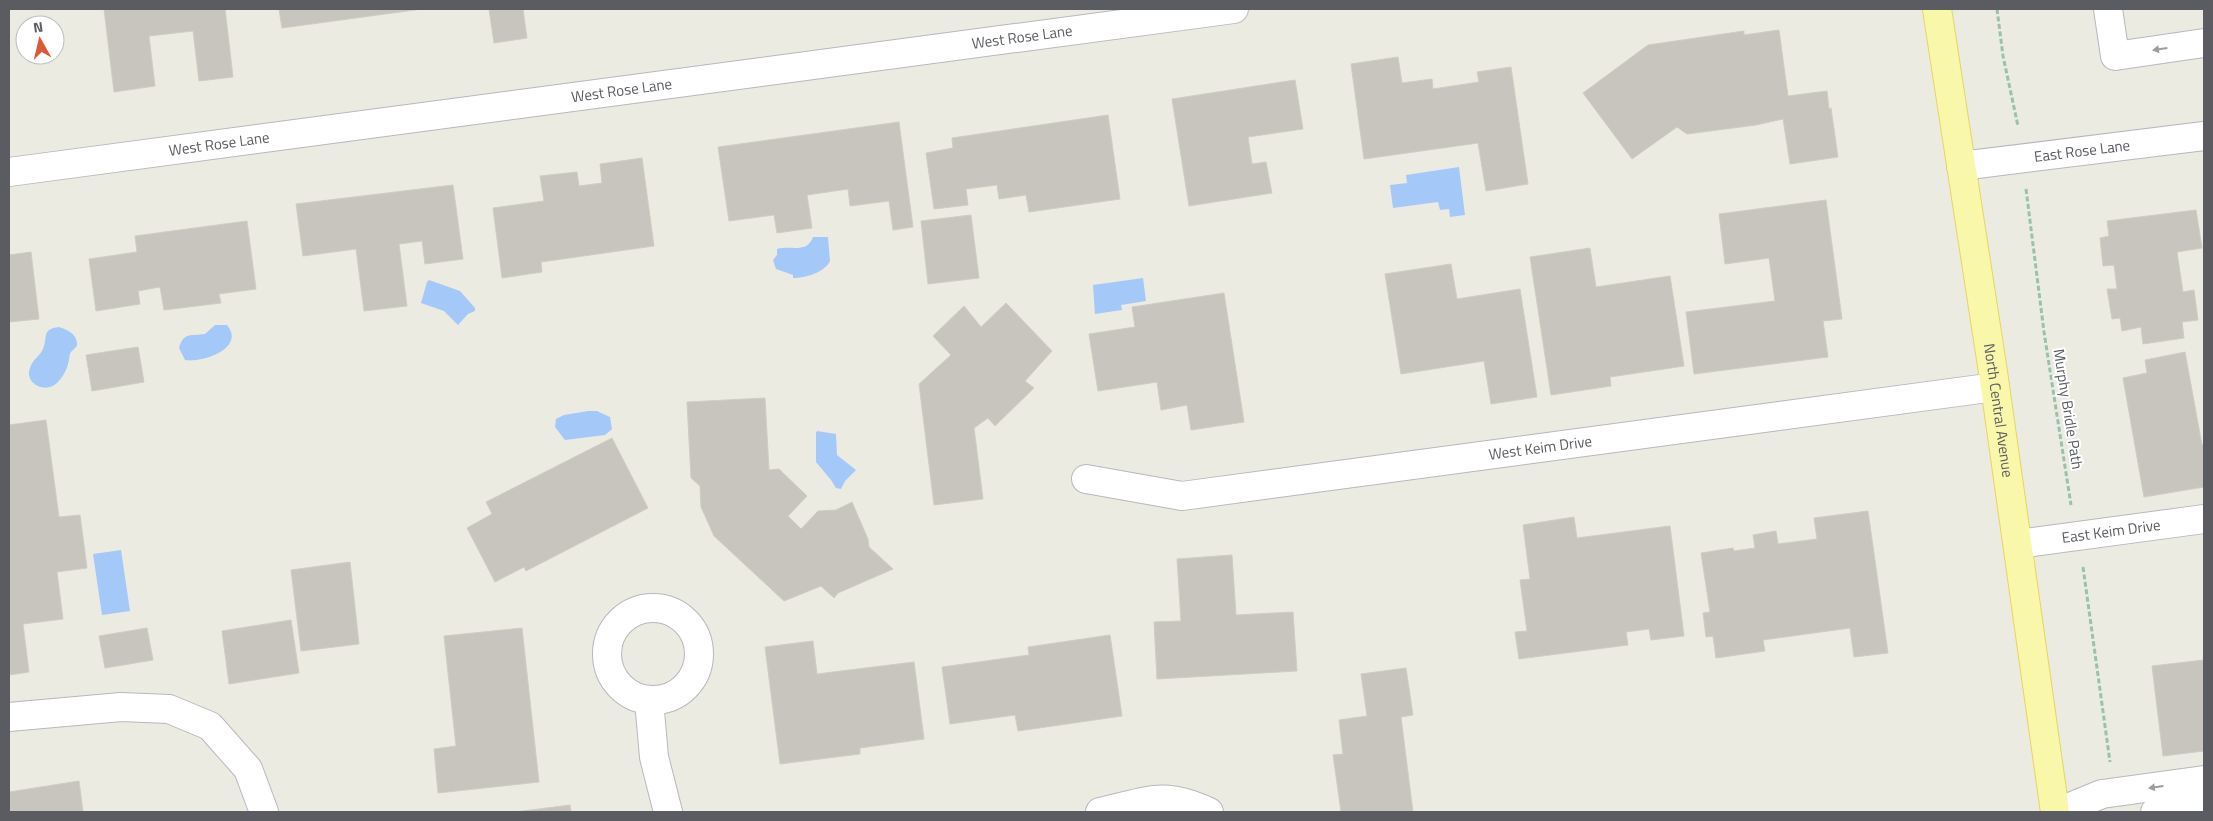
<svg xmlns="http://www.w3.org/2000/svg" width="2213" height="821" viewBox="0 0 2213 821" font-family="'Titillium Web',sans-serif">
<style>
.water{fill:#a4c9f9}
.building{fill:#c8c5bf;stroke:#d0cdc0}
.lines{fill:none;stroke-linecap:round;stroke-linejoin:round}
.minor-casing{stroke:#b7b8bd;stroke-width:30}
.major-casing{stroke:#e8d45f;stroke-width:30}
.path{stroke:#99c2aa;stroke-width:3;stroke-dasharray:5 2.5;stroke-linecap:butt}
.minor{stroke:#fff;stroke-width:28}
.major{stroke:#f9f7a9;stroke-width:28}
.oneway{fill:#9c9da1}
.labels{text-anchor:middle;stroke-width:4;stroke-linejoin:round;paint-order:stroke}
.street-label{font-size:15px;fill:#5a5c62;stroke:#fff}
</style>
<rect width="100%" height="100%" fill="#ecebe2"/>
<g class="water">
<path d="M 1459,167 L 1465,215 L 1450,217 L 1449,209 L 1440,210 L 1438,202 L 1393,208 L 1390,185 L 1407,183 L 1406,175 Z"/>
<path d="M 813,237 L 828,237 L 830,261 C 824,273 805,278 793,278 L 793,275 L 776,269 L 773,260 L 777,255 L 777,249 C 791,245 807,254 813,237 Z"/>
<path d="M 1143,278 L 1146,301 L 1121,305 L 1122,310 L 1095,314 L 1093,285 Z"/>
<path d="M 429,280 L 460,291 L 475,308 L 475,311 L 468,314 L 458,325 L 444,311 L 421,303 L 427,282 Z"/>
<path d="M 215,325 L 227,325 C 246,348 203,363 185,360 L 179,348 C 183,332 192,336 205,334 Z"/>
<path d="M 59,327 C 69,330 78,335 77,346 C 75,348 73,350 71,352 C 69,354 70,357 69,359 C 68,368 63,377 57,383 C 46,394 24,384 30,368 C 32,360 40,356 43,349 C 48,338 41,329 59,327 Z"/>
<path d="M 588,411 L 597,411 L 610,417 L 612,429 L 605,435 L 565,440 L 555,427 L 556,419 L 564,415 Z"/>
<path d="M 817,431 L 836,434 L 837,455 L 856,470 L 845,481 L 841,489 L 836,488 L 831,480 L 816,462 L 816,433 Z"/>
<path d="M 121,550 L 130,611 L 102,615 L 93,554 Z"/>
</g>
<g class="building">
<path d="M 104,9 L 225,9 L 233,77 L 199,81 L 193,31 L 149,36 L 155,86 L 114,92 Z"/>
<path d="M 279,9 L 422,9 L 282,28 Z"/>
<path d="M 489,9 L 523,9 L 527,38 L 494,43 Z"/>
<path d="M 1779,30 L 1788,96 L 1827,91 L 1829,109 L 1831,108 L 1838,157 L 1790,164 L 1783,119 L 1756,125 L 1687,134 L 1677,127 L 1632,159 L 1583,93 L 1648,45 L 1744,31 L 1744,35 Z"/>
<path d="M 1398,57 L 1402,83 L 1432,79 L 1433,89 L 1479,82 L 1477,72 L 1511,67 L 1528,184 L 1486,191 L 1478,143 L 1364,159 L 1351,64 Z"/>
<path d="M 1295,80 L 1303,129 L 1248,137 L 1252,164 L 1266,162 L 1272,193 L 1189,206 L 1172,99 Z"/>
<path d="M 1108,115 L 1120,199 L 1029,212 L 1026,195 L 999,199 L 997,185 L 966,189 L 968,205 L 934,209 L 926,153 L 953,148 L 952,138 Z"/>
<path d="M 899,122 L 913,227 L 893,230 L 889,201 L 850,206 L 848,189 L 807,195 L 812,228 L 777,233 L 774,215 L 729,221 L 718,147 Z"/>
<path d="M 642,158 L 654,246 L 541,262 L 542,272 L 502,278 L 493,208 L 544,201 L 540,176 L 577,172 L 579,186 L 602,183 L 600,164 Z"/>
<path d="M 453,185 L 463,259 L 425,264 L 422,241 L 399,244 L 407,306 L 364,311 L 356,249 L 303,256 L 296,204 Z"/>
<path d="M 1826,200 L 1842,319 L 1823,321 L 1828,357 L 1694,374 L 1686,312 L 1775,301 L 1769,258 L 1725,264 L 1719,214 Z"/>
<path d="M 2196,210 L 2202,248 L 2177,252 L 2183,292 L 2194,290 L 2198,320 L 2182,322 L 2184,338 L 2143,344 L 2141,327 L 2122,331 L 2120,318 L 2112,319 L 2107,289 L 2117,289 L 2114,265 L 2103,266 L 2100,238 L 2109,236 L 2107,221 Z"/>
<path d="M 971,215 L 979,278 L 928,284 L 921,221 Z"/>
<path d="M 247,221 L 256,289 L 219,294 L 221,303 L 164,310 L 160,287 L 138,291 L 140,304 L 96,311 L 89,259 L 137,252 L 135,236 Z"/>
<path d="M 1590,248 L 1596,287 L 1670,276 L 1684,366 L 1610,377 L 1611,386 L 1551,395 L 1530,257 Z"/>
<path d="M 31,252 L 39,319 L 9,322 L 9,255 Z"/>
<path d="M 1451,264 L 1457,299 L 1520,289 L 1537,397 L 1491,404 L 1484,361 L 1401,374 L 1385,274 Z"/>
<path d="M 1224,293 L 1244,422 L 1191,430 L 1187,405 L 1161,410 L 1157,382 L 1098,391 L 1089,334 L 1135,327 L 1132,307 Z"/>
<path d="M 1006,303 L 1052,351 L 1025,381 L 1034,388 L 995,426 L 988,418 L 974,428 L 983,499 L 934,505 L 919,384 L 951,355 L 933,336 L 964,306 L 981,327 Z"/>
<path d="M 138,347 L 144,382 L 92,391 L 86,355 Z"/>
<path d="M 2185,352 L 2202,445 L 2204,444 L 2204,487 L 2144,497 L 2123,378 L 2147,373 L 2145,360 Z"/>
<path d="M 765,398 L 769,470 L 779,469 L 807,496 L 788,516 L 801,529 L 818,511 L 836,510 L 852,502 L 868,539 L 869,547 L 893,569 L 838,593 L 834,598 L 821,586 L 784,601 L 714,536 L 701,507 L 700,486 L 691,478 L 687,402 Z"/>
<path d="M 46,420 L 59,517 L 80,515 L 87,568 L 57,572 L 63,619 L 23,624 L 29,672 L 9,675 L 9,425 Z"/>
<path d="M 612,438 L 648,508 L 526,571 L 524,567 L 495,582 L 467,528 L 492,514 L 486,502 Z"/>
<path d="M 1868,511 L 1888,653 L 1854,657 L 1850,628 L 1763,640 L 1765,651 L 1716,658 L 1713,636 L 1706,637 L 1703,613 L 1710,612 L 1701,553 L 1733,548 L 1734,551 L 1755,548 L 1753,535 L 1776,531 L 1778,544 L 1817,539 L 1814,518 Z"/>
<path d="M 1574,517 L 1577,538 L 1670,526 L 1684,636 L 1651,640 L 1649,629 L 1626,632 L 1628,645 L 1519,659 L 1515,632 L 1527,631 L 1520,580 L 1530,579 L 1523,525 Z"/>
<path d="M 1232,555 L 1236,615 L 1293,612 L 1297,671 L 1157,679 L 1154,622 L 1181,621 L 1177,559 Z"/>
<path d="M 350,562 L 359,644 L 301,651 L 291,570 Z"/>
<path d="M 291,620 L 299,673 L 229,684 L 222,631 Z"/>
<path d="M 147,628 L 153,660 L 105,668 L 99,636 Z"/>
<path d="M 522,628 L 539,782 L 438,793 L 434,749 L 456,746 L 444,636 Z"/>
<path d="M 1110,635 L 1122,716 L 1018,731 L 1015,715 L 950,724 L 942,667 L 1029,655 L 1028,647 Z"/>
<path d="M 813,641 L 817,674 L 914,662 L 924,739 L 860,748 L 860,754 L 780,764 L 765,647 Z"/>
<path d="M 2204,660 L 2204,751 L 2163,756 L 2152,666 Z"/>
<path d="M 1406,668 L 1413,715 L 1401,717 L 1413,812 L 1341,812 L 1333,755 L 1343,754 L 1339,720 L 1367,716 L 1361,674 Z"/>
<path d="M 79,781 L 83,812 L 10,812 L 9,792 Z"/>
<path d="M 570,805 L 571,812 L 515,812 Z"/>
</g>
<g class="lines">
<g class="minor-casing">
<g id="minor">
<path d="M 2108,9 L 2115,56 L 2204,43"/>
<path id="s1" d="M 1961,166 L 2204,136"/>
<path id="s2" d="M 9,172 L 1234,9"/>
<path id="s3" d="M 1086,479 L 1182,496 L 1995,387"/>
<path id="s4" d="M 2018,544 L 2204,519"/>
<circle cx="653" cy="654" r="46"/>
<path d="M 649,700 L 654,757 L 668,812"/>
<path d="M 9,717 L 121,707 L 169,709 L 210,726 L 248,769 L 264,812"/>
<path d="M 1100,812 C 1147,802 1161,790 1209,812"/>
<path d="M 2058,812 L 2102,794 L 2204,780"/>
<path d="M 2155,812 L 2204,805"/>
</g>
</g>
<g class="major-casing">
<g id="major">
<path id="s5" d="M 1937,9 L 1993,372 L 2055,812"/>
</g>
</g>
<g class="path">
<path d="M 1997,9 L 2003,56 L 2018,126"/>
<path d="M 2026,189 L 2044,332 L 2071,505"/>
<path d="M 2083,567 L 2110,762"/>
</g>
<use href="#minor" class="minor"/>
<use href="#major" class="major"/>
</g>
<defs><path id="oneway-solid" d="M-6-.8H1V-3.2L6.5 0L1 3.2V.8H-6Z" transform="scale(1.25)"/></defs>
<g class="oneway">
<use href="#oneway-solid" transform="translate(2160 49) rotate(172)"/>
<use href="#oneway-solid" transform="translate(2156 787) rotate(172)"/>
</g>
<g class="labels">
<g class="street-label">
<text dy="5" stroke="none"><textPath href="#s2" startOffset="1022">West Rose Lane</textPath></text>
<text dy="5" stroke="none"><textPath href="#s2" startOffset="618">West Rose Lane</textPath></text>
<text dy="5" stroke="none"><textPath href="#s2" startOffset="212">West Rose Lane</textPath></text>
<text dy="5" stroke="none"><textPath href="#s1" startOffset="122">East Rose Lane</textPath></text>
<text transform="translate(2068 409) rotate(81)" y="5">Murphy Bridle Path</text>
<text dy="5" stroke="none"><textPath href="#s5" startOffset="406">North Central Avenue</textPath></text>
<text dy="5" stroke="none"><textPath href="#s3" startOffset="459">West Keim Drive</textPath></text>
<text dy="5" stroke="none"><textPath href="#s4" startOffset="94">East Keim Drive</textPath></text>
</g>
</g>
<rect width="2213" height="821" fill="none" stroke="#5a5c62" stroke-width="20"/>
<g transform="translate(40 40) rotate(352)"><circle r="24" fill="#ffffff" stroke="#bdbec0"/>
<path d="M0-4L9 19L0 12L-9 19Z" fill="#dd5a36"/>
<text y="-8" font-size="14" font-weight="bold" text-anchor="middle" fill="#5a5c62">N</text>
</g>
</svg>
